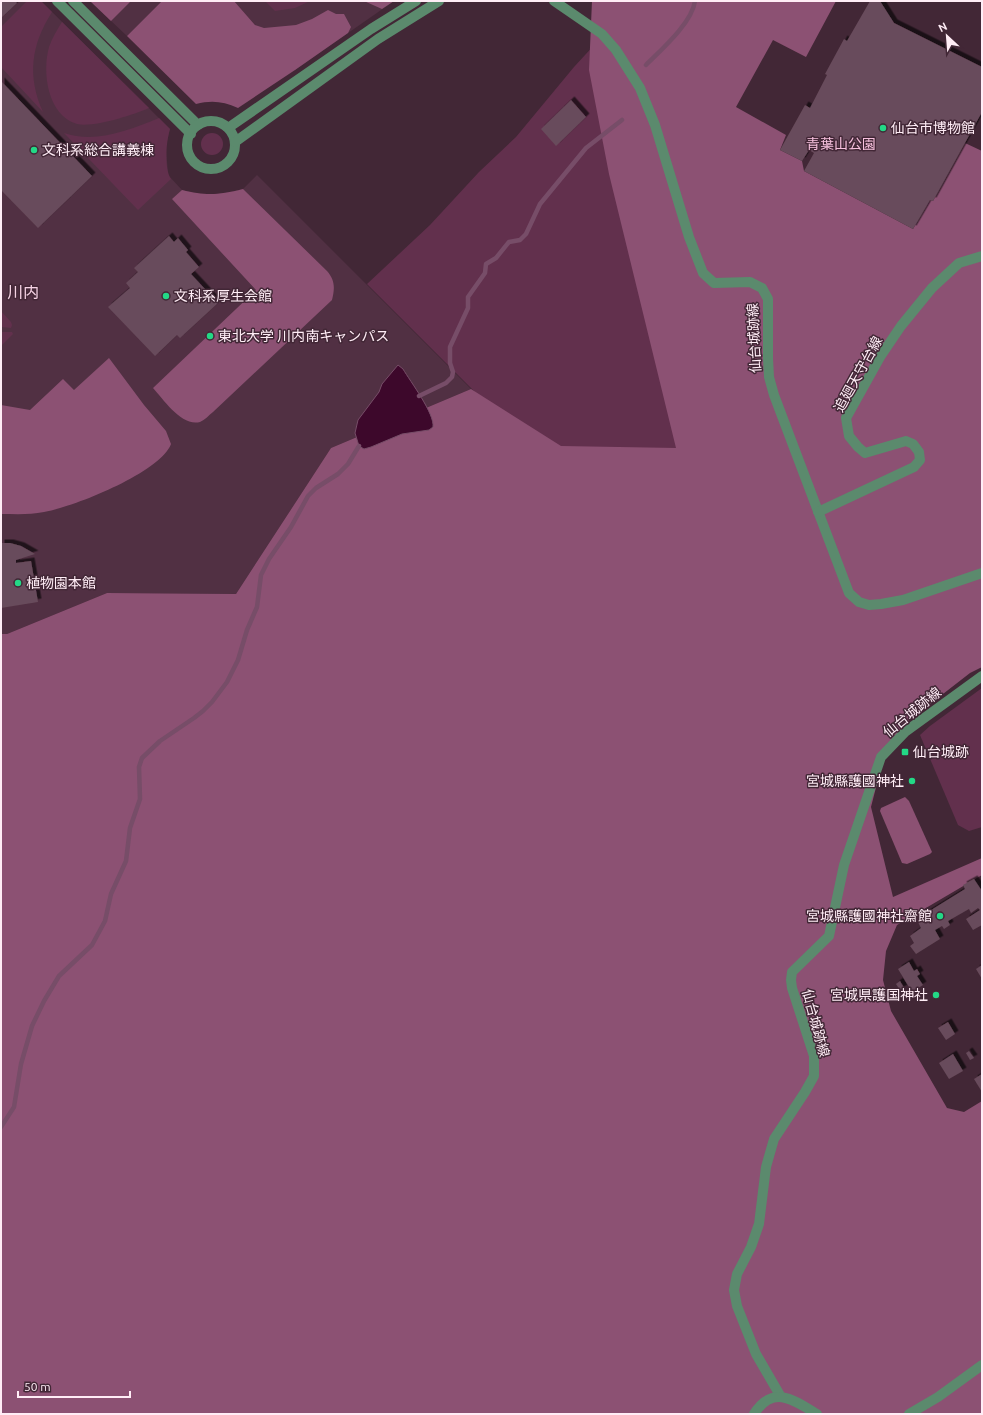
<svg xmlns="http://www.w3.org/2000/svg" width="983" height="1415" viewBox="0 0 983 1415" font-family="Ubuntu,'Noto Sans JP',sans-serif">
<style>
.built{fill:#513043}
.green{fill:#62304d}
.forest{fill:#8c5173}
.water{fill:#3d082b;stroke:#774d68}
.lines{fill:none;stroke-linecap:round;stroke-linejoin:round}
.stream{stroke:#774d68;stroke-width:4.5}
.building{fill:#684b5b;filter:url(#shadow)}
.minor{stroke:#5b8a6d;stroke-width:10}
.poi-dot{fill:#23d886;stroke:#422736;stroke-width:1.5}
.labels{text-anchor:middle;stroke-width:3;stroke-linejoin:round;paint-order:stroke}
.poi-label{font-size:14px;fill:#ffedf6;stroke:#422736;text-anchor:start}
.park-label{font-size:14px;fill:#f7c1de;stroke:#422736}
.street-label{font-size:14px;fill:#ffedf6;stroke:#422736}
.quarter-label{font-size:16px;fill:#f5d2e4;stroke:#422736}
</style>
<defs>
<filter id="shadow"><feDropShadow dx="3.5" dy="-3.5" stdDeviation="0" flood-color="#0009"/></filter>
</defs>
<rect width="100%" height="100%" fill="#422736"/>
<g class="built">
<path d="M 1,1 L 41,1 L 170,129 L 166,146 L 168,175 L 182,190 L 194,193 L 208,195 L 230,192 L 243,189 L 257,175 L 471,389 L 331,448 L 236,594 L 107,593 L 7,634 L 1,634 Z"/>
<path d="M 90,1 L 162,1 L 127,36 Z"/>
<path d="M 234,1 L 394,1 L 295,70 Z"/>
</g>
<g class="green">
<path d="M 27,1 L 41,1 L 52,12 C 31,45 27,76 43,112 L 1,67 L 1,27 Z"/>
<path d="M 265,1 L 310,1 L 295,8 L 275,11 Z"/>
<path d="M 62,22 L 149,108 C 133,115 93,128 77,124 C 47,115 42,72 49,47 C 52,38 57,30 62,22 Z"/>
<path d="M 597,42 L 748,510 L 532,449 L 367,284 L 430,225 L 479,172 L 516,137 L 574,67 Z"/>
<path d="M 159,118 L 170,129 C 166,142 164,168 171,179 L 138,210 L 64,133 C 96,144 129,130 159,118 Z"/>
<circle cx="212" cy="144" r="11"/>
<path d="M 1,311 L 11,322 L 12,325 L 11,328 L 1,327 Z"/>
<path d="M 1,332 L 12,332 L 13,334 L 1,346 Z"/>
<path d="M 982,688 L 982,827 L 969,831 L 958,825 L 920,735 L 930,726 Z"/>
</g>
<g class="forest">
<path d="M 90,1 L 131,1 L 111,21 Z"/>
<path d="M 162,1 L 234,1 L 255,25 L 264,28 L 296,25 L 312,19 L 328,10 L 336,14 L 344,14 L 351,27 L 348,33 L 295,70 L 238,108 C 223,101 211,100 196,104 L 127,36 Z"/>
<path d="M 364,1 L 394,1 L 382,9 Z"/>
<path d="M 592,1 L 836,1 L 806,57 L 773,40 L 736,107 L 786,135 L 780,150 L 802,161 L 804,171 L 913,229 L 930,200 L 933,201 L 965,143 L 982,151 L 982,667 L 970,673 L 903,725 L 883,760 L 871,807 L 893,897 L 982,858 L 982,875 L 897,925 L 886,951 L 883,980 L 891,1011 L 947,1108 L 964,1112 L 982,1101 L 982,1414 L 1,1414 L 1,634 L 7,634 L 107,593 L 236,594 L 331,448 L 471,389 L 561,446 L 676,448 L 609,174 L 589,70 Z"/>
<path d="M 243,189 L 327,271 C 335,280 335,288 332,300 L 213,412 C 209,415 205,420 200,422 C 182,427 164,400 153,388 L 256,290 L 172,199 L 182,190 C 206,196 219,195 243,189 Z"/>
<path d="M 109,358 L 144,405 L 166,431 L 171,444 C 161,472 74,507 44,512 C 30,515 15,514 1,514 L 1,405 L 30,410 L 63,379 L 74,390 Z"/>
<path d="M 905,797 L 909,801 L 932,852 L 930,854 L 907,864 L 902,863 L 880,811 L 881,808 Z"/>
</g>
<path class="water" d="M 398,365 L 403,369 C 410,381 435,414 433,427 L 429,430 L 402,434 L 371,447 L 364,449 L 359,446 L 355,433 L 358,420 L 379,392 L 382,384 Z"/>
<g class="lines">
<g class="stream">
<path d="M 646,65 C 661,50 692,23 695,1"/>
<path d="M 419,396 L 446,383 L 452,377 L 453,372 L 450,363 L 450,347 L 468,308 L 468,297 L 485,273 L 486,264 L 496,258 L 509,242 L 520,240 L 526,234 L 540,204 L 586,148 L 622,120"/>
<path d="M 1,1127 L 14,1107 L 21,1064 L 32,1026 L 44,1001 L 59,976 L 92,945 L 105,921 L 111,894 L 126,861 L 130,828 L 140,799 L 139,767 L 142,758 L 160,741 L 194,718 L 203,711 L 212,702 L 227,682 L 238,660 L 247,630 L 257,607 L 261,575 L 269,559 L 291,527 L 308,496 L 316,488 L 338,474 L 348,464 L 359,446"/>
</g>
</g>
<g class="building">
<path d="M 1,1 L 15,1 L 17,3 L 1,18 Z"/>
<path d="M 870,1 L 880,1 L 894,23 L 982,67 L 982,112 L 933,201 L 930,200 L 913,229 L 804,171 L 814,153 L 809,150 L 802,161 L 780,150 L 805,105 L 810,108 L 827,75 L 825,74 L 844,39 L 847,41 Z"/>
<path d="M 1,81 L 92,176 L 38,228 L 1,190 Z"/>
<path d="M 571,100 L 586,117 L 556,146 L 541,129 Z"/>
<path d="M 169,236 L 174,242 L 178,238 L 188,250 L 186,252 L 199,267 L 191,274 L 218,303 L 180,338 L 177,335 L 155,356 L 108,307 L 130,288 L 126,283 L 138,272 L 134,268 Z"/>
<path d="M 1,543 L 10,543 L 21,546 L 35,554 L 16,560 L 16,563 L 31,561 L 38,602 L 1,608 Z"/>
<path d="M 974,879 L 982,891 L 982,925 L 973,930 L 966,919 L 980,910 L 978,908 L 971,913 L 969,909 L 948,921 L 950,925 L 944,929 L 942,926 L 935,930 L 940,939 L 916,954 L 910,946 L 914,943 L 910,936 L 921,928 L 918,922 L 925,918 L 923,915 L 965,889 L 963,885 Z"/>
<path d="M 909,962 L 914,971 L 917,969 L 920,974 L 917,976 L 923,985 L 912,992 L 898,969 Z"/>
<path d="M 982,965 L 982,979 L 976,969 Z"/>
<path d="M 900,981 L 904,988 L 900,990 L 896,984 Z"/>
<path d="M 948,1022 L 955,1034 L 946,1040 L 938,1028 Z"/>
<path d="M 969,1051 L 974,1058 L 970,1060 L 966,1053 Z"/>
<path d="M 953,1054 L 963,1071 L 949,1079 L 939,1063 Z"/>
<path d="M 982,1074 L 982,1092 L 974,1079 Z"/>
</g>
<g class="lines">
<g class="minor">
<path d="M 57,1 L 191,134"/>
<path d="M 73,1 L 198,125"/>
<path d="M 554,1 L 602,34 L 616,50 L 640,88 L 655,125 L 689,237 L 703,273 L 714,283 L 750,282 L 762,288 L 768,299 L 768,358 L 769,377 L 774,395 L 849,593 L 859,602 L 869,605 L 881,604 L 903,600 L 982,573"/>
<circle cx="211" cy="145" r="24"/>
<path d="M 228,128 L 371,29 L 416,1"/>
<path d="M 235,142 L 378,39 L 439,1"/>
<path d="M 818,512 L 914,467 L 920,460 L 919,452 L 913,444 L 906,441 L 865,453 L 858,447 L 849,436 L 846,418 L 880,357 L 901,326 L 932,288 L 959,263 L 982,256"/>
<path d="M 781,1397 L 756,1354 L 737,1306 L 734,1290 L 737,1274 L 751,1247 L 759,1224 L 766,1167 L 774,1139 L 805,1092 L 814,1076 L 814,1056 L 792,988 L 791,980 L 792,972 L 829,936 L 844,865 L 881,757 L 905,732 L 982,676"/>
<path d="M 754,1414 C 773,1384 794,1400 817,1414"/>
<path d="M 909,1414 L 938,1397 L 982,1365"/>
</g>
</g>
<g class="poi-dot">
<circle cx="883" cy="128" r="4"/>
<circle cx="34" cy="150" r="4"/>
<circle cx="166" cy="296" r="4"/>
<circle cx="210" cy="336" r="4"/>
<circle cx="18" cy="583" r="4"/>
<rect x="901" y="748" width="8" height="8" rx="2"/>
<circle cx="912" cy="781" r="4"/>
<circle cx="940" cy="916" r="4"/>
<circle cx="936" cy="995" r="4"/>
</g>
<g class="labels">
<g class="poi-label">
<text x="891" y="133">仙台市博物館</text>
<text x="42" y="155">文科系総合講義棟</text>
<text x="174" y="301">文科系厚生会館</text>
<text x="218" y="341">東北大学 川内南キャンパス</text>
<text x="26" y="588">植物園本館</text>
<text x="913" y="757">仙台城跡</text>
<text x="904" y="786" text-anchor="end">宮城縣護國神社</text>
<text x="932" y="921" text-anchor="end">宮城縣護國神社齋館</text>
<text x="928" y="1000" text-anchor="end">宮城県護国神社</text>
</g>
<g class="park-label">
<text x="841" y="149">青葉山公園</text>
</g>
<g class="street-label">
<text transform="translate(754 338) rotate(-93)" y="5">仙台城跡線</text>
<text transform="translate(858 374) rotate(-61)" y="5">追廻天守台線</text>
<text transform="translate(912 712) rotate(-39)" y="5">仙台城跡線</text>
<text transform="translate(816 1023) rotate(75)" y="5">仙台城跡線</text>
</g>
<g class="quarter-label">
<text x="23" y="298">川内</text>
</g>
</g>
<rect width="983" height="1415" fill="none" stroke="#ffedf6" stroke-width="4"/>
<g transform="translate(947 36) rotate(334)" stroke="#422736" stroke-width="3" paint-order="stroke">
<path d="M0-3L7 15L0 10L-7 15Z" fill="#ffedf6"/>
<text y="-6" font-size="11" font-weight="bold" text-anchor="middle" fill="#ffedf6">N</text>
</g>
<path d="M18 1391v6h112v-6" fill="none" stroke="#ffedf6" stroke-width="2"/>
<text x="24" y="1391" font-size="12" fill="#ffedf6" stroke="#422736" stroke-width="3" paint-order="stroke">50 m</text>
</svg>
